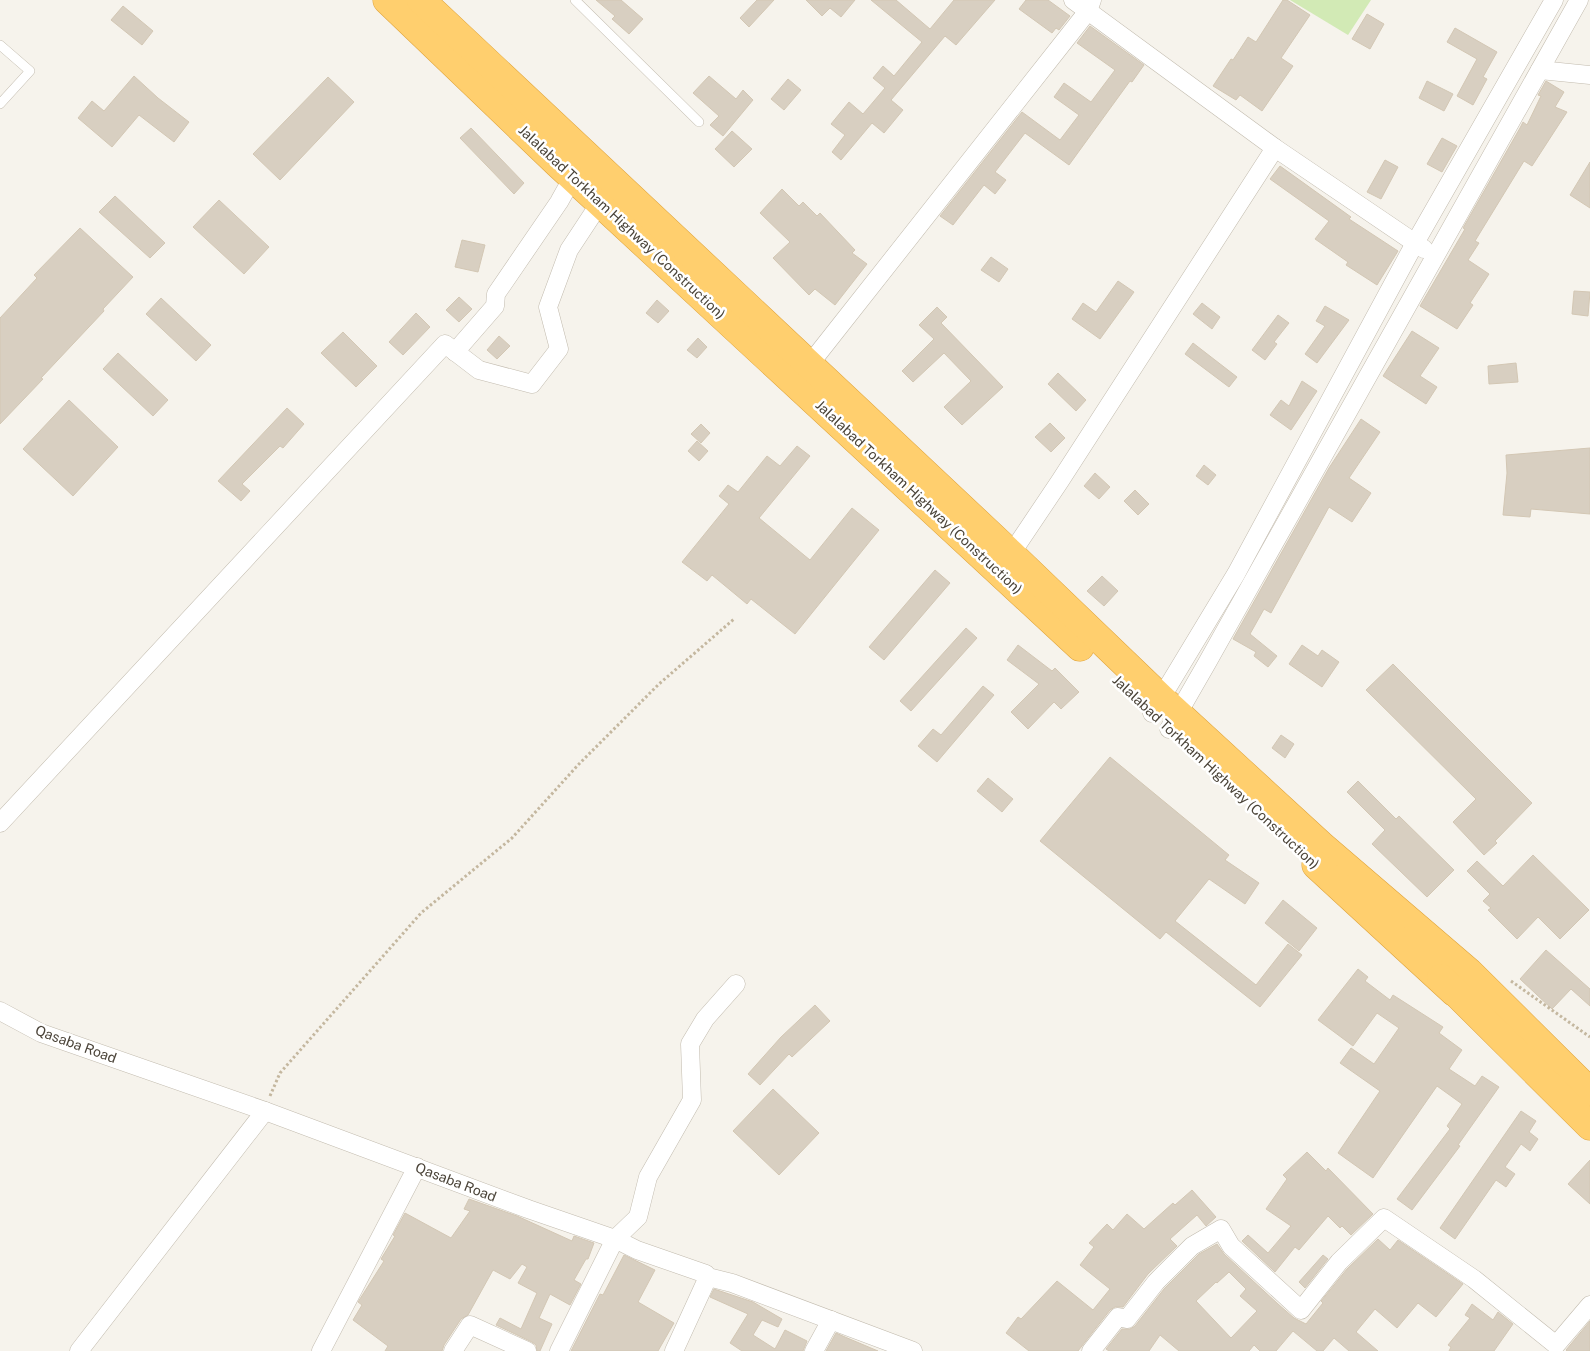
<svg xmlns="http://www.w3.org/2000/svg" width="1590" height="1351" viewBox="0 0 1590 1351" font-family="'Public Sans',sans-serif">
<style>
.green{fill:#d2eab5}
.building{fill:#d8cfc1;stroke:#d3c7b4;fill-rule:evenodd}
.lines{fill:none;stroke-linecap:round;stroke-linejoin:round}
.lane-casing{stroke:#c2bbae;stroke-width:10}
.street-casing{stroke:#c2bbae;stroke-width:19}
.highway-casing{stroke:#e0a43c;stroke-width:29}
.path{stroke:#c4b79f;stroke-width:3;stroke-dasharray:2.5 2.5;stroke-linecap:butt}
.lane{stroke:#fff;stroke-width:9}
.street{stroke:#fff;stroke-width:18}
.highway{stroke:#ffcf6e;stroke-width:28}
.labels{text-anchor:middle;stroke-width:5;stroke-linejoin:round;paint-order:stroke}
.street-label{font-size:14px;fill:#4b4439;stroke:#fff}
</style>
<rect width="100%" height="100%" fill="#f6f3ec"/>
<path class="green" d="M 1290,0 L 1371,0 L 1348,35 Z"/>
<g class="building">
<path d="M 596,0 L 621,0 L 643,19 L 629,34 L 612,19 L 615,16 Z"/>
<path d="M 757,0 L 774,0 L 749,27 L 740,18 Z"/>
<path d="M 806,0 L 855,0 L 841,17 L 830,8 L 822,16 Z"/>
<path d="M 871,0 L 896,0 L 930,29 L 954,0 L 995,0 L 956,45 L 945,36 L 891,100 L 903,110 L 884,133 L 872,123 L 841,160 L 832,152 L 845,135 L 831,124 L 849,102 L 863,114 L 885,88 L 873,78 L 883,66 L 894,76 L 922,42 Z"/>
<path d="M 1026,0 L 1048,0 L 1070,16 L 1059,30 L 1056,28 L 1052,33 L 1019,9 Z"/>
<path d="M 1283,0 L 1287,0 L 1310,15 L 1281,58 L 1293,66 L 1262,111 L 1240,95 L 1236,100 L 1213,86 L 1231,59 L 1233,60 L 1248,37 L 1256,42 Z"/>
<path d="M 123,6 L 153,31 L 142,45 L 111,20 Z"/>
<path d="M 1367,14 L 1384,24 L 1370,49 L 1352,39 Z"/>
<path d="M 1090,26 L 1144,65 L 1132,82 L 1130,81 L 1069,165 L 1025,133 L 995,172 L 1006,180 L 995,194 L 984,185 L 953,225 L 940,216 L 1022,112 L 1060,140 L 1079,115 L 1054,97 L 1064,83 L 1091,102 L 1115,70 L 1077,43 Z"/>
<path d="M 1455,28 L 1497,52 L 1483,77 L 1487,79 L 1473,105 L 1457,96 L 1477,59 L 1447,42 Z"/>
<path d="M 134,76 L 158,98 L 189,122 L 174,142 L 139,115 L 112,147 L 78,118 L 92,101 L 104,111 Z"/>
<path d="M 709,76 L 736,99 L 743,90 L 753,100 L 723,136 L 710,125 L 719,116 L 693,93 Z"/>
<path d="M 328,77 L 354,102 L 280,180 L 253,154 Z"/>
<path d="M 788,79 L 801,90 L 784,110 L 771,99 Z"/>
<path d="M 1427,81 L 1453,94 L 1444,111 L 1419,98 Z"/>
<path d="M 1546,81 L 1564,92 L 1555,107 L 1567,112 L 1532,166 L 1524,161 L 1475,241 L 1479,243 L 1468,260 L 1489,274 L 1470,303 L 1473,305 L 1457,329 L 1420,306 L 1465,229 L 1463,228 L 1520,128 L 1523,122 L 1527,125 L 1541,96 L 1538,95 Z"/>
<path d="M 471,128 L 524,183 L 514,194 L 460,138 Z"/>
<path d="M 732,131 L 752,149 L 734,167 L 715,149 Z"/>
<path d="M 1442,138 L 1457,146 L 1442,172 L 1427,164 Z"/>
<path d="M 1385,160 L 1398,167 L 1381,199 L 1367,192 Z"/>
<path d="M 1590,162 L 1590,208 L 1570,195 Z"/>
<path d="M 1280,166 L 1351,217 L 1349,219 L 1398,251 L 1377,285 L 1346,265 L 1348,262 L 1315,239 L 1329,221 L 1270,179 Z"/>
<path d="M 782,189 L 799,206 L 803,202 L 817,216 L 820,213 L 855,250 L 852,253 L 867,264 L 835,305 L 815,289 L 809,295 L 773,258 L 790,242 L 760,213 Z"/>
<path d="M 115,196 L 165,243 L 150,258 L 99,212 Z"/>
<path d="M 219,200 L 269,247 L 244,274 L 193,227 Z"/>
<path d="M 80,228 L 133,277 L 103,309 L 104,311 L 41,378 L 43,379 L 0,424 L 0,318 L 37,278 L 34,275 Z"/>
<path d="M 462,240 L 485,245 L 478,272 L 455,267 Z"/>
<path d="M 991,257 L 1008,269 L 999,282 L 981,270 Z"/>
<path d="M 1118,281 L 1134,292 L 1100,339 L 1072,319 L 1083,303 L 1096,312 Z"/>
<path d="M 1574,291 L 1590,292 L 1588,316 L 1572,314 Z"/>
<path d="M 459,297 L 472,309 L 459,322 L 446,310 Z"/>
<path d="M 161,298 L 211,345 L 196,361 L 146,314 Z"/>
<path d="M 657,300 L 669,311 L 658,323 L 646,313 Z"/>
<path d="M 1202,303 L 1220,317 L 1212,329 L 1193,314 Z"/>
<path d="M 1325,306 L 1349,320 L 1317,363 L 1305,354 L 1325,326 L 1316,321 Z"/>
<path d="M 937,307 L 947,317 L 941,323 L 1003,387 L 962,425 L 944,407 L 971,381 L 944,353 L 913,382 L 902,371 L 934,339 L 919,325 Z"/>
<path d="M 416,313 L 430,327 L 403,355 L 389,342 Z"/>
<path d="M 1278,315 L 1289,323 L 1274,342 L 1277,344 L 1265,360 L 1252,350 Z"/>
<path d="M 1412,331 L 1439,348 L 1420,376 L 1437,387 L 1426,404 L 1383,376 Z"/>
<path d="M 343,332 L 377,366 L 356,387 L 321,353 Z"/>
<path d="M 499,336 L 510,346 L 497,359 L 487,350 Z"/>
<path d="M 698,338 L 707,347 L 697,358 L 687,350 Z"/>
<path d="M 1193,343 L 1237,377 L 1229,387 L 1185,354 Z"/>
<path d="M 118,353 L 168,400 L 153,416 L 103,369 Z"/>
<path d="M 1516,363 L 1518,382 L 1489,384 L 1488,366 Z"/>
<path d="M 1058,373 L 1086,400 L 1076,411 L 1048,384 Z"/>
<path d="M 1302,381 L 1317,391 L 1291,430 L 1270,415 L 1281,400 L 1289,406 Z"/>
<path d="M 69,400 L 118,447 L 73,496 L 23,449 Z"/>
<path d="M 287,408 L 304,424 L 283,448 L 280,446 L 242,484 L 250,491 L 241,501 L 218,481 Z"/>
<path d="M 1361,419 L 1380,432 L 1349,478 L 1371,493 L 1352,522 L 1329,507 L 1271,613 L 1264,609 L 1250,634 L 1277,656 L 1268,667 L 1254,656 L 1256,652 L 1233,639 L 1329,468 Z"/>
<path d="M 1050,423 L 1065,438 L 1051,452 L 1035,437 Z"/>
<path d="M 701,424 L 710,433 L 701,443 L 691,434 Z"/>
<path d="M 697,441 L 708,451 L 699,461 L 688,451 Z"/>
<path d="M 797,446 L 810,456 L 759,518 L 810,560 L 852,508 L 879,530 L 795,634 L 751,599 L 747,604 L 712,575 L 707,581 L 682,562 L 729,504 L 719,496 L 728,485 L 738,492 L 767,456 L 780,466 Z"/>
<path d="M 1590,448 L 1590,514 L 1531,509 L 1530,517 L 1503,515 L 1507,473 L 1506,455 Z"/>
<path d="M 1204,465 L 1216,475 L 1208,485 L 1196,476 Z"/>
<path d="M 1095,473 L 1110,487 L 1099,499 L 1084,486 Z"/>
<path d="M 1135,490 L 1149,504 L 1138,515 L 1124,501 Z"/>
<path d="M 935,570 L 950,583 L 884,660 L 869,647 Z"/>
<path d="M 1102,576 L 1118,591 L 1104,606 L 1087,591 Z"/>
<path d="M 966,628 L 977,638 L 911,711 L 900,701 Z"/>
<path d="M 1018,645 L 1052,671 L 1055,668 L 1079,692 L 1061,709 L 1054,702 L 1028,729 L 1011,712 L 1039,684 L 1007,660 Z"/>
<path d="M 1302,645 L 1318,656 L 1322,650 L 1339,662 L 1322,687 L 1289,664 Z"/>
<path d="M 1393,664 L 1532,803 L 1495,841 L 1497,843 L 1484,855 L 1453,822 L 1476,799 L 1366,690 Z"/>
<path d="M 983,686 L 994,695 L 937,762 L 918,746 L 933,729 L 941,735 Z"/>
<path d="M 1281,735 L 1294,744 L 1285,758 L 1272,748 Z"/>
<path d="M 1110,757 L 1229,855 L 1225,860 L 1259,883 L 1245,904 L 1209,879 L 1175,921 L 1256,985 L 1288,944 L 1302,955 L 1260,1007 L 1166,932 L 1160,939 L 1040,841 Z"/>
<path d="M 988,778 L 1013,799 L 1002,812 L 977,791 Z"/>
<path d="M 1358,781 L 1396,819 L 1399,816 L 1454,870 L 1427,897 L 1372,844 L 1385,830 L 1347,792 Z"/>
<path d="M 1533,855 L 1589,910 L 1560,939 L 1538,917 L 1517,939 L 1488,910 L 1491,908 L 1483,901 L 1490,894 L 1467,871 L 1477,861 L 1503,886 Z"/>
<path d="M 1283,900 L 1317,928 L 1299,951 L 1265,923 Z"/>
<path d="M 1546,950 L 1590,989 L 1590,1006 L 1571,989 L 1552,1009 L 1520,979 Z"/>
<path d="M 1358,969 L 1368,977 L 1365,981 L 1390,1000 L 1393,995 L 1443,1027 L 1439,1033 L 1462,1050 L 1449,1069 L 1475,1086 L 1482,1076 L 1499,1087 L 1458,1145 L 1460,1146 L 1412,1210 L 1397,1199 L 1450,1129 L 1447,1126 L 1462,1104 L 1437,1086 L 1373,1178 L 1338,1153 L 1380,1091 L 1340,1063 L 1351,1048 L 1374,1064 L 1399,1028 L 1377,1013 L 1353,1046 L 1318,1020 Z"/>
<path d="M 815,1005 L 830,1021 L 792,1057 L 789,1054 L 760,1085 L 748,1074 L 781,1037 Z"/>
<path d="M 773,1089 L 819,1133 L 779,1175 L 733,1131 Z"/>
<path d="M 1521,1111 L 1536,1121 L 1529,1132 L 1538,1139 L 1530,1151 L 1521,1144 L 1505,1167 L 1515,1174 L 1506,1187 L 1496,1180 L 1455,1239 L 1440,1228 Z"/>
<path d="M 1307,1152 L 1326,1171 L 1328,1168 L 1373,1214 L 1351,1235 L 1342,1226 L 1340,1228 L 1328,1216 L 1299,1250 L 1295,1247 L 1275,1272 L 1242,1241 L 1248,1235 L 1268,1253 L 1291,1226 L 1266,1209 L 1287,1179 L 1283,1175 Z"/>
<path d="M 1590,1160 L 1590,1204 L 1568,1184 Z"/>
<path d="M 1192,1190 L 1216,1217 L 1206,1226 L 1197,1215 L 1170,1239 L 1177,1246 L 1148,1274 L 1123,1307 L 1115,1307 L 1110,1310 L 1078,1351 L 1029,1351 L 1006,1333 L 1018,1317 L 1021,1319 L 1057,1281 L 1093,1310 L 1110,1289 L 1080,1265 L 1094,1247 L 1089,1243 L 1107,1224 L 1113,1230 L 1127,1214 L 1144,1229 L 1173,1203 L 1175,1205 Z"/>
<path d="M 469,1199 L 517,1216 L 572,1241 L 574,1236 L 594,1243 L 588,1259 L 586,1259 L 574,1280 L 581,1284 L 570,1305 L 550,1294 L 539,1318 L 552,1324 L 540,1351 L 537,1351 L 536,1345 L 532,1342 L 496,1325 L 500,1318 L 521,1329 L 537,1293 L 518,1283 L 527,1267 L 522,1264 L 510,1279 L 493,1270 L 468,1315 L 461,1319 L 444,1345 L 442,1351 L 385,1351 L 388,1346 L 353,1320 L 362,1305 L 358,1302 L 384,1261 L 381,1259 L 395,1236 L 393,1235 L 405,1213 L 451,1238 L 470,1211 L 464,1209 Z"/>
<path d="M 1378,1239 L 1390,1250 L 1398,1240 L 1463,1284 L 1436,1317 L 1418,1303 L 1397,1328 L 1375,1309 L 1356,1332 L 1378,1351 L 1349,1351 L 1334,1338 L 1323,1351 L 1317,1351 L 1293,1331 L 1276,1351 L 1260,1351 L 1254,1345 L 1249,1351 L 1179,1351 L 1160,1335 L 1149,1351 L 1109,1351 L 1106,1349 L 1122,1329 L 1130,1329 L 1135,1326 L 1164,1289 L 1199,1254 L 1217,1244 L 1224,1254 L 1278,1304 L 1294,1318 L 1306,1324 L 1323,1303 L 1321,1301 L 1347,1269 ZM 1229,1272 L 1246,1289 L 1240,1296 L 1257,1311 L 1231,1338 L 1196,1301 L 1216,1282 L 1217,1283 Z"/>
<path d="M 624,1255 L 655,1270 L 638,1302 L 674,1323 L 658,1351 L 571,1351 L 600,1294 L 603,1295 Z"/>
<path d="M 1323,1255 L 1328,1259 L 1305,1288 L 1299,1282 Z"/>
<path d="M 714,1289 L 753,1302 L 782,1319 L 778,1327 L 762,1320 L 753,1335 L 775,1349 L 785,1330 L 807,1341 L 803,1351 L 742,1351 L 730,1343 L 748,1314 L 710,1297 Z"/>
<path d="M 1472,1304 L 1493,1320 L 1498,1312 L 1513,1324 L 1494,1351 L 1449,1351 L 1451,1347 L 1448,1345 L 1470,1318 L 1465,1315 Z"/>
<path d="M 1590,1321 L 1590,1351 L 1567,1351 L 1566,1350 Z"/>
<path d="M 836,1333 L 845,1337 L 878,1351 L 826,1351 Z"/>
</g>
<g class="lines">
<g class="lane-casing">
<g id="lane">
<path d="M 575,0 L 699,122"/>
<path d="M 0,45 L 30,71 L 0,104"/>
</g>
</g>
<g class="street-casing">
<g id="street">
<path d="M 1073,0 L 1275,148"/>
<path d="M 1540,70 L 1590,75"/>
<path d="M 455,352 L 495,306 L 496,294 L 559,202 L 573,177"/>
<path d="M 809,365 L 1088,11 L 1092,0"/>
<path d="M 1011,554 L 1060,481 L 1275,148 L 1424,249"/>
<path d="M 1152,713 L 1236,574 L 1415,243 L 1554,0"/>
<path d="M 1169,729 L 1207,663 L 1579,0"/>
<path d="M 0,823 L 445,344 L 479,370 L 532,384 L 559,349 L 548,307 L 569,250 L 600,203 L 607,197"/>
<path d="M 0,1011 L 41,1033 L 265,1111 L 528,1209 L 615,1239 L 637,1250 L 706,1274 L 708,1277 L 732,1283 L 913,1351"/>
<path d="M 79,1351 L 265,1111"/>
<path d="M 321,1351 L 417,1167"/>
<path d="M 453,1351 L 470,1325 L 527,1351"/>
<path d="M 559,1351 L 615,1239 L 638,1217 L 648,1177 L 692,1100 L 690,1044 L 705,1019 L 736,984"/>
<path d="M 674,1351 L 708,1277"/>
<path d="M 814,1351 L 831,1320"/>
<path d="M 1091,1351 L 1118,1317 L 1127,1319 L 1156,1282 L 1192,1246 L 1221,1229 L 1231,1246 L 1301,1310 L 1339,1262 L 1384,1218 L 1474,1279 L 1556,1345 L 1590,1305"/>
</g>
</g>
<g class="highway-casing">
<g id="highway">
<path d="M 387,0 L 558,164 L 1080,647"/>
<path d="M 421,0 L 1011,554 L 1162,699 L 1321,845 L 1469,972 L 1590,1092"/>
<path d="M 1316,865 L 1454,992"/>
<path d="M 1441,978 L 1590,1126"/>
</g>
</g>
<g class="path">
<path d="M 1511,981 L 1590,1037"/>
<path d="M 270,1096 L 280,1073 L 421,913 L 512,838 L 578,765 L 659,684 L 734,619"/>
</g>
<use href="#lane" class="lane"/>
<use href="#street" class="street"/>
<use href="#highway" class="highway"/>
</g>
<g class="labels">
<g class="street-label">
<text transform="translate(622 222) rotate(43)" y="5">Jalalabad Torkham Highway (Construction)</text>
<text transform="translate(919 497) rotate(43)" y="5">Jalalabad Torkham Highway (Construction)</text>
<text transform="translate(1216 772) rotate(43)" y="5">Jalalabad Torkham Highway (Construction)</text>
<text transform="translate(76 1044) rotate(20)" y="5">Qasaba Road</text>
<text transform="translate(456 1182) rotate(21)" y="5">Qasaba Road</text>
</g>
</g>
</svg>
